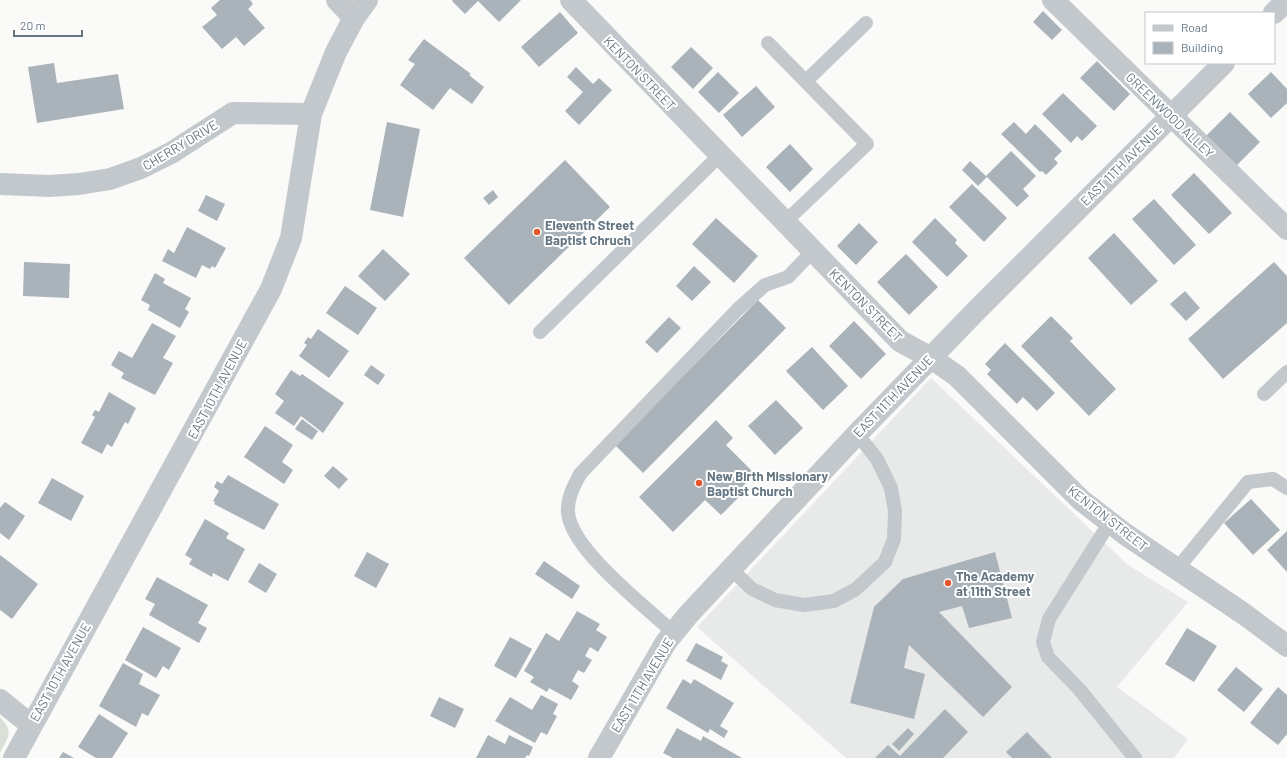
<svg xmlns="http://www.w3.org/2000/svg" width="1287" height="758" viewBox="0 0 1287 758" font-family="Barlow,sans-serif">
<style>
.built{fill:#e8e9e9}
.green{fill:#dadfd7}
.building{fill:#aab3b9}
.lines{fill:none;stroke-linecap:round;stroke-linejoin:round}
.lane{stroke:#c3c8cc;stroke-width:14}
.street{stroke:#c3c8cc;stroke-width:22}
.poi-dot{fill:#e4572e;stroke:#fff;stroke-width:1.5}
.labels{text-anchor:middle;stroke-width:4;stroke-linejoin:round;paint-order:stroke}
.street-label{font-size:13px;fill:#657683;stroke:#fff}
.poi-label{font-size:13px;font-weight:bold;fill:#657683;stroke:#fff;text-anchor:start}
</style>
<rect width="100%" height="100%" fill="#fafaf8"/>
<path class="built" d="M 931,378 L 1128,565 L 1188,602 L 1117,687 L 1188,739 L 1174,758 L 846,758 L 697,627 Z"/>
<path class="green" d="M 0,717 C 14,732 9,736 0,753 Z"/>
<g class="building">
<path d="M 220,0 L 250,0 L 253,4 L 248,9 L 265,28 L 244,46 L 236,37 L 222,49 L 202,27 L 217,15 L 211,8 Z"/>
<path d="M 453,0 L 521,0 L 499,22 L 478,1 L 465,14 L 452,1 Z"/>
<path d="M 1043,11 L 1062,30 L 1052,40 L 1033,22 Z"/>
<path d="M 560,12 L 578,33 L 539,67 L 521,47 Z"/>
<path d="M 424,39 L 471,74 L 469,75 L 484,87 L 472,104 L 450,88 L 433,110 L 400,85 L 415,64 L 408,60 Z"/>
<path d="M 691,47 L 713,68 L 693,89 L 671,67 Z"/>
<path d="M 1097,61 L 1130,94 L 1114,111 L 1080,78 Z"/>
<path d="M 54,63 L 57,83 L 118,74 L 124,109 L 37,123 L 28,67 Z"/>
<path d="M 576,67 L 593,84 L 599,78 L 612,90 L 579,125 L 565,111 L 583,92 L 567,77 Z"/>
<path d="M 718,72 L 739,93 L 719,113 L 698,92 Z"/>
<path d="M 1271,72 L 1287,89 L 1287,103 L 1271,118 L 1248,94 Z"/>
<path d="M 756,86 L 775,107 L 742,137 L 723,115 Z"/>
<path d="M 1063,93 L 1097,126 L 1082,141 L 1077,136 L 1071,143 L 1042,114 Z"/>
<path d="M 1230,112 L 1260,142 L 1233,169 L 1203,139 Z"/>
<path d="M 387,122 L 420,129 L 403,217 L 370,210 Z"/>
<path d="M 1014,122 L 1026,134 L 1035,124 L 1062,151 L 1054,159 L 1058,163 L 1046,175 L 1042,171 L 1040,172 L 1001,134 Z"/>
<path d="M 790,144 L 813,169 L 790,192 L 766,167 Z"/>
<path d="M 1011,151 L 1036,176 L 1023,189 L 1029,196 L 1017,207 L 986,176 Z"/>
<path d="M 565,160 L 610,207 L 509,305 L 464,258 Z"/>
<path d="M 970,161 L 987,177 L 978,186 L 962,170 Z"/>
<path d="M 1194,173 L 1232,213 L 1209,234 L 1171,195 Z"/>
<path d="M 972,184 L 1007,218 L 984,242 L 949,207 Z"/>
<path d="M 493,190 L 498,197 L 489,205 L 483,198 Z"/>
<path d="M 206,195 L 225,204 L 217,221 L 198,211 Z"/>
<path d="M 1154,199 L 1196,245 L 1174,265 L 1132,219 Z"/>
<path d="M 716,218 L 758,256 L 734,283 L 692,244 Z"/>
<path d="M 935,218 L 957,240 L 955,243 L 968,256 L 947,277 L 912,242 Z"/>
<path d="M 859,223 L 878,242 L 856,265 L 837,246 Z"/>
<path d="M 187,227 L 226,248 L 215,268 L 212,266 L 210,269 L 202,265 L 196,278 L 162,261 L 168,249 L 174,253 Z"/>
<path d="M 1114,233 L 1158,281 L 1131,305 L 1088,258 Z"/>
<path d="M 383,249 L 410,274 L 385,301 L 358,276 Z"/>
<path d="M 906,254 L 938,287 L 909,315 L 877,282 Z"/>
<path d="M 24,262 L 70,264 L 69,298 L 23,296 Z"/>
<path d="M 1274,262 L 1287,276 L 1287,323 L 1223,379 L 1188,339 Z"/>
<path d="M 694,266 L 711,282 L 692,301 L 676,286 Z"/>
<path d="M 155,273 L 165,279 L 163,283 L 191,298 L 185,309 L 189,312 L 180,328 L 148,310 L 150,305 L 141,300 Z"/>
<path d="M 345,286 L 377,308 L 358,335 L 326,313 Z"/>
<path d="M 1185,291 L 1200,308 L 1186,321 L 1170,304 Z"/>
<path d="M 758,300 L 786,328 L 643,473 L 615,445 Z"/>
<path d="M 1051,316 L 1073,338 L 1070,341 L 1116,389 L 1089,416 L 1021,346 Z"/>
<path d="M 669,317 L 681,328 L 657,353 L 645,342 Z"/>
<path d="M 854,321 L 886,354 L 861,379 L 829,346 Z"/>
<path d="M 152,323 L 176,336 L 163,358 L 173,363 L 155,395 L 121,378 L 124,373 L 111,365 L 119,351 L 132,358 Z"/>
<path d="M 318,329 L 349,351 L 329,378 L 299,356 L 307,345 L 304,343 L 308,337 L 311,339 Z"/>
<path d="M 1005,343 L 1055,393 L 1037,411 L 1023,397 L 1017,404 L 987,374 L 991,370 L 985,364 Z"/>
<path d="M 812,347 L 848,386 L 823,410 L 786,371 Z"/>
<path d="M 371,365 L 385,375 L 378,385 L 364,375 Z"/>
<path d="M 291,370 L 300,376 L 302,374 L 344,403 L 323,433 L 301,416 L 294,426 L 275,413 L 284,401 L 275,394 Z"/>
<path d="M 109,392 L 136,408 L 128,424 L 125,422 L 112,447 L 107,444 L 102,454 L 81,443 L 95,417 L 92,415 L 95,410 L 99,412 Z"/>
<path d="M 776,400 L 803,428 L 775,455 L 748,426 Z"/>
<path d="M 302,419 L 318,431 L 312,440 L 295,429 Z"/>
<path d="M 716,420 L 733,438 L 726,445 L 755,474 L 736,493 L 740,496 L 721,515 L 705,500 L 673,532 L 639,497 Z"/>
<path d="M 265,426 L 293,445 L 282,462 L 293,470 L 284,484 L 244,457 Z"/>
<path d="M 333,466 L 348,479 L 339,489 L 324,476 Z"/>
<path d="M 228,475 L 279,504 L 264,530 L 214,504 L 215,502 L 213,501 L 219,491 L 214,487 L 217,481 L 222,484 Z"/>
<path d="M 52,478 L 84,496 L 71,521 L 38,503 Z"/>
<path d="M 1251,499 L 1280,530 L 1253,555 L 1224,523 Z"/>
<path d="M 5,502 L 25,516 L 9,540 L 0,533 L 0,508 Z"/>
<path d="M 205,519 L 229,533 L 226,538 L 245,549 L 228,581 L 213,573 L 212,577 L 189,564 L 192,559 L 185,555 Z"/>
<path d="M 1287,531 L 1287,572 L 1267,550 Z"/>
<path d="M 367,552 L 389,564 L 376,588 L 354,576 Z"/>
<path d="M 995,552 L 1012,618 L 969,628 L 962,606 L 939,612 L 1012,687 L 983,717 L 909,645 L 904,668 L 925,674 L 914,719 L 850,703 L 874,607 L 903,579 Z"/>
<path d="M 0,555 L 38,584 L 12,619 L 0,610 Z"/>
<path d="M 544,561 L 580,586 L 572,599 L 535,574 Z"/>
<path d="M 259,563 L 277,574 L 266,593 L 248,582 Z"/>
<path d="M 157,577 L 208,605 L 198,623 L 207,628 L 199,643 L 149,615 L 155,604 L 145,599 Z"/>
<path d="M 577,611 L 600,624 L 596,630 L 607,637 L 598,652 L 590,647 L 585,656 L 592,660 L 584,673 L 578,670 L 572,681 L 579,686 L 571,700 L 549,688 L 547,692 L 530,682 L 534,677 L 524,671 L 546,633 L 559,641 Z"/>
<path d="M 143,627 L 181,648 L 169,670 L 163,666 L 156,678 L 125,660 Z"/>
<path d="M 1187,628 L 1217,646 L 1194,682 L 1165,664 Z"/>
<path d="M 510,637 L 532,649 L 516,678 L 494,666 Z"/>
<path d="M 696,643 L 723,657 L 721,661 L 728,665 L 721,680 L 686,661 Z"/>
<path d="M 123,663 L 143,674 L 139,684 L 160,695 L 148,716 L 142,713 L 136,727 L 99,706 Z"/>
<path d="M 1236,667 L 1263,689 L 1244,712 L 1217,690 Z"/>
<path d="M 683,679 L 691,684 L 694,679 L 734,703 L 720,726 L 728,731 L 724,738 L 710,729 L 708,733 L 666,708 Z"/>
<path d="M 1278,687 L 1287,695 L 1287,734 L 1278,745 L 1250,723 Z"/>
<path d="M 541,695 L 558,704 L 553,714 L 557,716 L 547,735 L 541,732 L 535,743 L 495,721 L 510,697 L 532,710 Z"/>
<path d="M 439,697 L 464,709 L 455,728 L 430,716 Z"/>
<path d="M 945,709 L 968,732 L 943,758 L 875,758 L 888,745 L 900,756 Z"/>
<path d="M 99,714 L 128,733 L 112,758 L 96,758 L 78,747 Z"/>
<path d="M 677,728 L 701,741 L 703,736 L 742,758 L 673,758 L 663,753 Z"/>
<path d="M 908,728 L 914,734 L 899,751 L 892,744 Z"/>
<path d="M 1027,732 L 1052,758 L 1012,758 L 1006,752 Z"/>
<path d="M 488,735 L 505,744 L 509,735 L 533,747 L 529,756 L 527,755 L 525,758 L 476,758 Z"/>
<path d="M 63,752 L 74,758 L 59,758 Z"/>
</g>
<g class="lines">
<g class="lane">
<path d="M 768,43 L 867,144 L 785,222"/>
<path d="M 806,81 L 866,23"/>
<path d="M 540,332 L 720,155"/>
<path d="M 1264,394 L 1287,372"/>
<path d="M 1110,522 L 1049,619 L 1043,642 L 1048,657 L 1079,689 L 1135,758"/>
<path d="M 731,569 L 752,589 L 775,600 L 804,605 L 834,601 L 856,589 L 885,562 L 894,539 L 895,511 L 891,488 L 877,459 L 857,434"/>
<path d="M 1177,569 L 1248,482 L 1273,479 L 1287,488"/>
<path d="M 674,633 C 646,607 570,549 568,512 C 567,498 574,486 580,474 L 738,309 L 765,285 L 788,277 L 813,251"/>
</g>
<g class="street">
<path d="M 337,0 L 354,18"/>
<path d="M 571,0 L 900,341 L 931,358 L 957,376 L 1081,500 L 1125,534 L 1244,614 L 1287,646"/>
<path d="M 1053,0 L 1287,229"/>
<path d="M 1274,13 L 1287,0"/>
<path d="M 0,184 L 49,186 L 79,184 L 110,179 L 141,168 L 171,153 L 233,113 L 311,114"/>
<path d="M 0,700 L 31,725"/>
<path d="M 14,758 L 271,289 L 291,238 L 311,114 L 336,52 L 354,18 L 367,0"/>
<path d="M 599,758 L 666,642 L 688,615 L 857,434 L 974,313 L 1224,63"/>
</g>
</g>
<g class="poi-dot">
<circle cx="537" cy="232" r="4"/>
<circle cx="699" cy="483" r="4"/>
<circle cx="948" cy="583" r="4"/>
</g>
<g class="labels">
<g class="street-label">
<text transform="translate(640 73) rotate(46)" y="5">KENTON STREET</text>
<text transform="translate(1170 115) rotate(44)" y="5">GREENWOOD ALLEY</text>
<text transform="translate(180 145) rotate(-31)" y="5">CHERRY DRIVE</text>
<text transform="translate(1121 165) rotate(-45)" y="5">EAST 11TH AVENUE</text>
<text transform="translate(866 305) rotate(45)" y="5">KENTON STREET</text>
<text transform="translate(217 389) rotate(-62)" y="5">EAST 10TH AVENUE</text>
<text transform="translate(893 396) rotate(-46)" y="5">EAST 11TH AVENUE</text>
<text transform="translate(1108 518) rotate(38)" y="5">KENTON STREET</text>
<text transform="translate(60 672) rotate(-61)" y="5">EAST 10TH AVENUE</text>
<text transform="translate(642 685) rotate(-59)" y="5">EAST 11TH AVENUE</text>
</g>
<g class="poi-label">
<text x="545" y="230">Eleventh Street<tspan x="545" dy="15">Baptist Chruch</tspan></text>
<text x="707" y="481">New Birth Missionary<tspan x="707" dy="15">Baptist Church</tspan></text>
<text x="956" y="581">The Academy<tspan x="956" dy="15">at 11th Street</tspan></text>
</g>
</g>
<rect x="1145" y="12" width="130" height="52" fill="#ffffff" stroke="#c1c8cd"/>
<rect x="1153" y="25" width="20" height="6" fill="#c3c8cc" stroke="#c1c8cd"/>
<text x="1181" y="32" font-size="12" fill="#657683">Road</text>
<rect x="1153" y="42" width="20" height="12" fill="#aab3b9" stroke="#c1c8cd"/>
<text x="1181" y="52" font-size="12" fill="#657683">Building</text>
<path d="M14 30v6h68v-6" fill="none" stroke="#657683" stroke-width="2"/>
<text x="20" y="30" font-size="12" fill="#657683" stroke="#ffffff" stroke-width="3" paint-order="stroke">20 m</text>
</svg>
